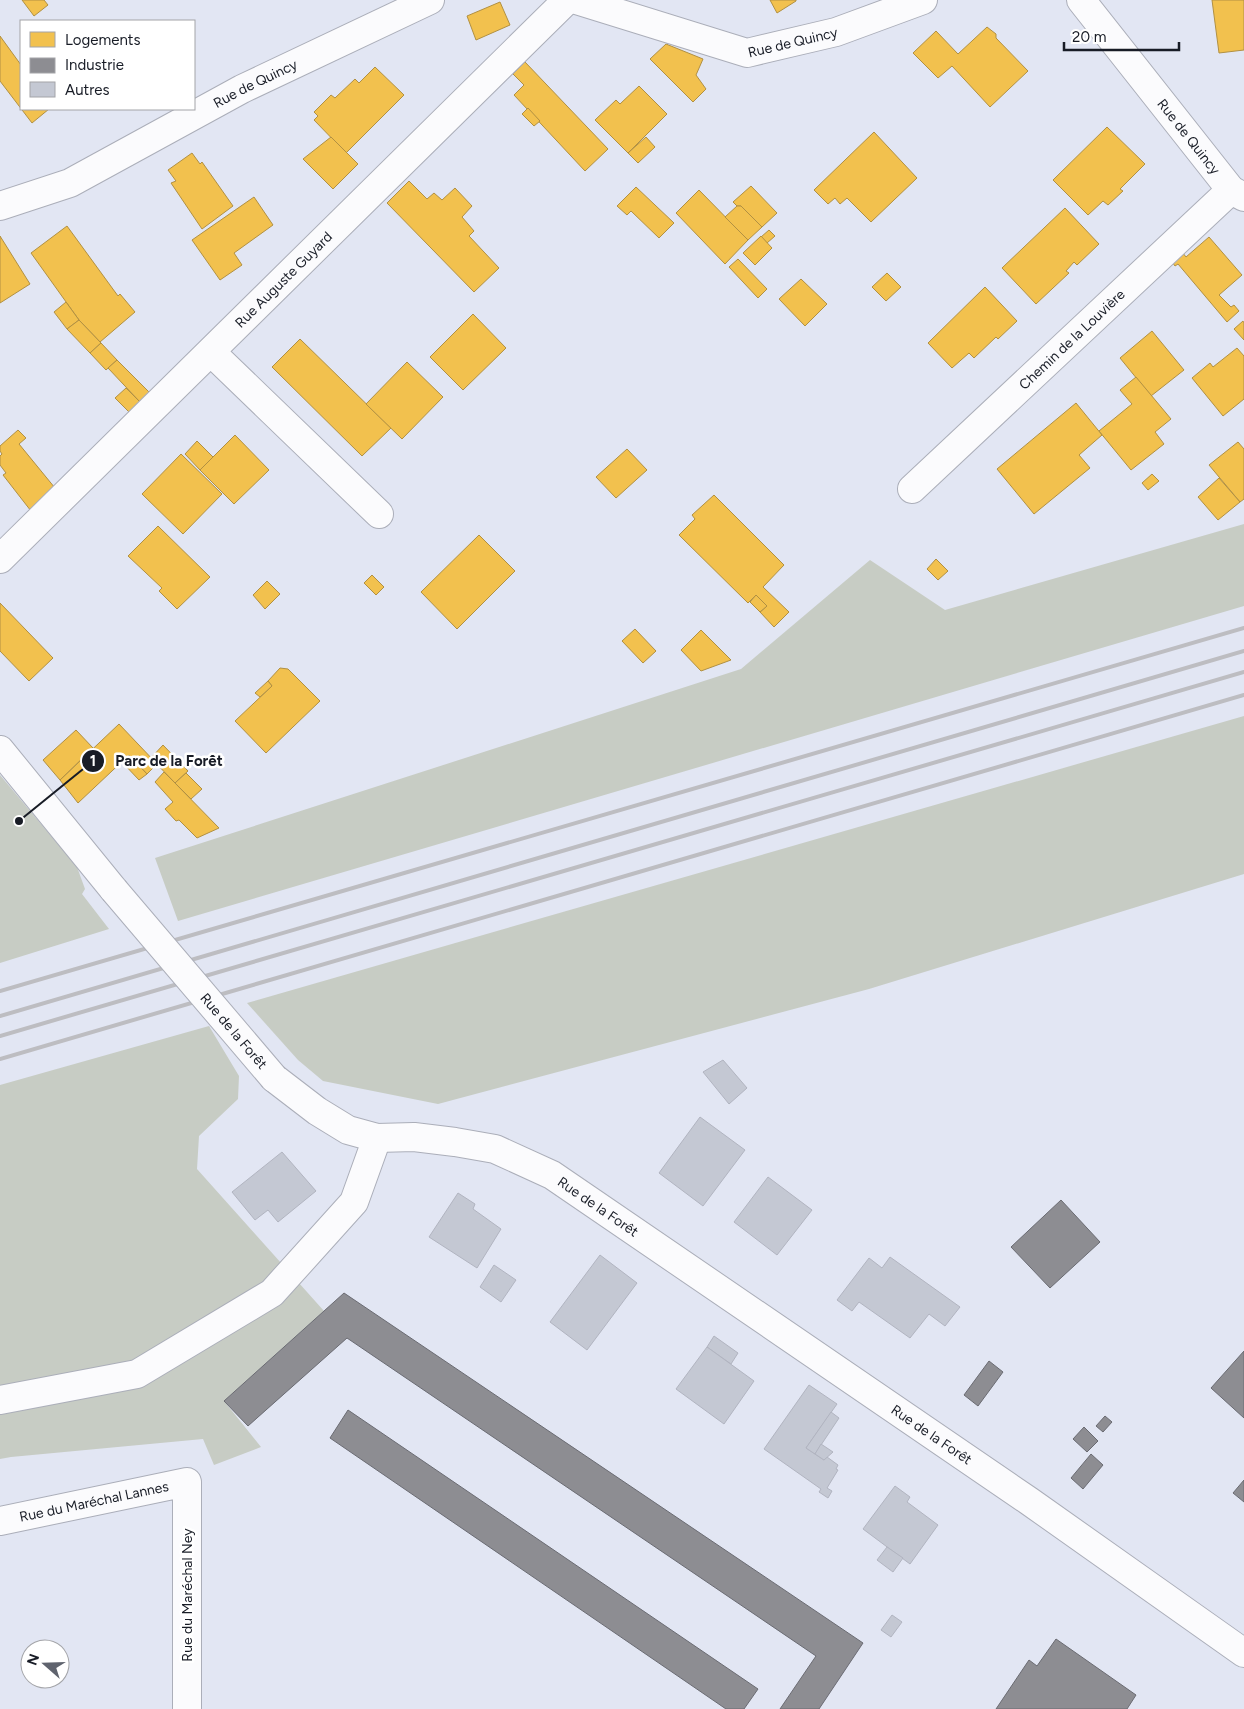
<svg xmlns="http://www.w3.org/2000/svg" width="1244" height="1709" viewBox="0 0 1244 1709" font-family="Figtree,sans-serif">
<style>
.green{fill:#c7ccc4}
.homes{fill:#f2c14e;stroke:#b19042}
.industry{fill:#8d8d92;stroke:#6a6b72}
.building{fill:#c4c8d3;stroke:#b1b4c0}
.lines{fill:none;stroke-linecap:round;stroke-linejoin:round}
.minor-casing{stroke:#abaeb9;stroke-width:30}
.minor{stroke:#fbfbfd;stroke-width:28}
.rail{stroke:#bdbdc1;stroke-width:4}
.minor-bridge-casing{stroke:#abaeb9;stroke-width:30;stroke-linecap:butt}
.minor-bridge{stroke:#fbfbfd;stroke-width:28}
.labels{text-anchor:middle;stroke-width:5;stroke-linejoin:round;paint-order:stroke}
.street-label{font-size:14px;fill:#181c26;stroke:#fff}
.leader{fill:none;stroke:#181c26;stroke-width:2}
.callout-dot{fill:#181c26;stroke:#fff;stroke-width:2}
.mark-label{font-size:15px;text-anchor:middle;font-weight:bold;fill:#fff}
.callout-label{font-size:15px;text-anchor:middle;font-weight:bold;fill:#181c26;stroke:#fff;stroke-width:5;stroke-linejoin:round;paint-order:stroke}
</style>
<rect width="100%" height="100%" fill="#e2e6f3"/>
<g class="green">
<path d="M 1244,524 L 1244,606 L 178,921 L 155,858 L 741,669 L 870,560 L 945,610 Z"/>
<path d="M 1244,716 L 1244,874 L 869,989 L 438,1104 L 323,1081 L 298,1060 L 247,1003 Z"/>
<path d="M 0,775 L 77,867 L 85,889 L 82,894 L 109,929 L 0,963 Z"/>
<path d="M 209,1026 L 239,1076 L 238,1099 L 199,1136 L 197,1169 L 324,1311 L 224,1401 L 261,1447 L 214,1465 L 203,1439 L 11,1457 L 0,1459 L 0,1085 Z"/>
</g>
<g class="homes">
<path d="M 22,0 L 44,0 L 48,5 L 34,16 Z"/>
<path d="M 770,0 L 796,0 L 796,1 L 777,13 Z"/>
<path d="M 1212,0 L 1244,0 L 1244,50 L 1219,53 Z"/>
<path d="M 500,2 L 510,25 L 476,40 L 467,16 Z"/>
<path d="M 987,27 L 996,34 L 996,38 L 1028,71 L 990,107 L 952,66 L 938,78 L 913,53 L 936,31 L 958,54 Z"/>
<path d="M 0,36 L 21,65 L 21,109 L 49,109 L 32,123 L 0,81 Z"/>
<path d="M 666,44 L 703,59 L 696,75 L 706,89 L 693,102 L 650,59 Z"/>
<path d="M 525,62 L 608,149 L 585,171 L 514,95 L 524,85 L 513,74 Z"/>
<path d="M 375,67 L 404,95 L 346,153 L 314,120 L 318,116 L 314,112 L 331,95 L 335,98 L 355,79 L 359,83 Z"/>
<path d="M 639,86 L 667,114 L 628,153 L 595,120 L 616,100 L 620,104 Z"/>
<path d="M 528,108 L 540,121 L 534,126 L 522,114 Z"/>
<path d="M 1107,127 L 1145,164 L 1120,189 L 1123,191 L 1108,205 L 1103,201 L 1088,215 L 1053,180 Z"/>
<path d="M 874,132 L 917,178 L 871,222 L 847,198 L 840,204 L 835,198 L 828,204 L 814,190 Z"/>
<path d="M 331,137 L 358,164 L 333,189 L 303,159 Z"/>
<path d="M 646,137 L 655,147 L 638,163 L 628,153 Z"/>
<path d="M 192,153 L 200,164 L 202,162 L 233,206 L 202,229 L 171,183 L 176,181 L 168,170 Z"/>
<path d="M 409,181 L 427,199 L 434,193 L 442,200 L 455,188 L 472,206 L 462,217 L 474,231 L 469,236 L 499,268 L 474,292 L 387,203 Z"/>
<path d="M 751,186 L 777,213 L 762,227 L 741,206 L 737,206 L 733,202 Z"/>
<path d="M 636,187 L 674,223 L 659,238 L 631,211 L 627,215 L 617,206 Z"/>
<path d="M 699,190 L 748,240 L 725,264 L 676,213 Z"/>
<path d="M 254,197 L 273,225 L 234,253 L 242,265 L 220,280 L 192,240 Z"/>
<path d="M 737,206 L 741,206 L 762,227 L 748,240 L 725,217 Z"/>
<path d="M 1065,208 L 1099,244 L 1077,265 L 1074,262 L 1066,271 L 1069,273 L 1036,304 L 1002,268 Z"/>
<path d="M 67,226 L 118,296 L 120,294 L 135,312 L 100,342 L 79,320 L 31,253 Z"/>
<path d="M 769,230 L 775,236 L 767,243 L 761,237 Z"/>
<path d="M 0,236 L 30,284 L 0,303 Z"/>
<path d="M 761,236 L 772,248 L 755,265 L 743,253 Z"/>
<path d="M 1209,237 L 1242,275 L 1219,295 L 1231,307 L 1234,305 L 1239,311 L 1227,322 L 1178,264 L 1175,266 L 1169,258 L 1179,248 L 1186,257 Z"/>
<path d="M 738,259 L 767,289 L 758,298 L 729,267 Z"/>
<path d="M 887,273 L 901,287 L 886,301 L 872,287 Z"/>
<path d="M 801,279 L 827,304 L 805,326 L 779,299 Z"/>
<path d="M 985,287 L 1017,321 L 998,339 L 996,337 L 974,358 L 969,353 L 952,368 L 928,343 Z"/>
<path d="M 66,302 L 79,320 L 67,329 L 54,312 Z"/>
<path d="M 473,314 L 506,348 L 463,390 L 430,357 Z"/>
<path d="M 79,320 L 101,343 L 90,353 L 67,329 Z"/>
<path d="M 1243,321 L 1244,323 L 1244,340 L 1234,329 Z"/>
<path d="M 1152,331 L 1184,370 L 1151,396 L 1120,358 Z"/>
<path d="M 300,339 L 391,428 L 362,456 L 272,367 Z"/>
<path d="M 101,343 L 117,360 L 106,370 L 90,353 Z"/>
<path d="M 1237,348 L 1244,356 L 1244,399 L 1223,416 L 1192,378 L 1210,363 L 1213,367 Z"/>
<path d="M 117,360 L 150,393 L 140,402 L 108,368 Z"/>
<path d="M 407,362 L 443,397 L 402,439 L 366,404 Z"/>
<path d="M 1136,377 L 1171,419 L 1155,432 L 1164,444 L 1131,470 L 1099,431 L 1132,404 L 1120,390 Z"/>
<path d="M 126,388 L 140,402 L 130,413 L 115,398 Z"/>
<path d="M 1076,403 L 1102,435 L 1079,455 L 1090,468 L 1034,514 L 997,469 Z"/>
<path d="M 18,430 L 26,438 L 19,444 L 55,488 L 31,511 L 3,475 L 6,473 L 0,465 L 0,456 L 2,454 L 0,451 L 0,446 Z"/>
<path d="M 235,435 L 269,470 L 234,504 L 200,470 Z"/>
<path d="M 197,441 L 213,457 L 200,470 L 185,454 Z"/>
<path d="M 1238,442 L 1244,449 L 1244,499 L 1240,502 L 1209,465 Z"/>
<path d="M 627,449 L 647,470 L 616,498 L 596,477 Z"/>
<path d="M 181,454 L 222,494 L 183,534 L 142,494 Z"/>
<path d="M 1152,474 L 1159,481 L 1148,490 L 1142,483 Z"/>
<path d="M 1219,478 L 1240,502 L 1218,520 L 1198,497 Z"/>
<path d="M 714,495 L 784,565 L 763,587 L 789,612 L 774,627 L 760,612 L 767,606 L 756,595 L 748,603 L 679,535 L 695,519 L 692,515 Z"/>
<path d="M 158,526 L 210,577 L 177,609 L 159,591 L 162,588 L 128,556 Z"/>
<path d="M 479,535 L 515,571 L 457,629 L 421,592 Z"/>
<path d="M 936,559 L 948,571 L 938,580 L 927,569 Z"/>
<path d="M 372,575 L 384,587 L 376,595 L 364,583 Z"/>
<path d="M 267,581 L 280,594 L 265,609 L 253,595 Z"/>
<path d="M 756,595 L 767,606 L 760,612 L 750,602 Z"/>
<path d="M 0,603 L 53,658 L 29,681 L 0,651 Z"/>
<path d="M 635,629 L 656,651 L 643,663 L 622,641 Z"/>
<path d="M 701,630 L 731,660 L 701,671 L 681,650 Z"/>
<path d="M 280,668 L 288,669 L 320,701 L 266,753 L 235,721 L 272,686 L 268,681 Z"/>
<path d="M 268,681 L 272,686 L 260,697 L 255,693 Z"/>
<path d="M 119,724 L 157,764 L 147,774 L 129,755 L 78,803 L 60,780 Z"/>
<path d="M 76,730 L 93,748 L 60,780 L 43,760 Z"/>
<path d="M 163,745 L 188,771 L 175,783 L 151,758 Z"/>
<path d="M 129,755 L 147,774 L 139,780 L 122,762 Z"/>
<path d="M 164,772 L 175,783 L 219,828 L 197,838 L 179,820 L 176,821 L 165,809 L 173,802 L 155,782 Z"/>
<path d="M 186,773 L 202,789 L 191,799 L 175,783 Z"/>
</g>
<g class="industry">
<path d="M 1061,1200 L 1100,1242 L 1050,1288 L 1011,1247 Z"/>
<path d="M 344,1293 L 863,1643 L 819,1709 L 780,1709 L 816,1656 L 347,1338 L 248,1426 L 224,1401 Z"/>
<path d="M 1244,1351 L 1244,1418 L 1211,1388 Z"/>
<path d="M 989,1361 L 1003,1372 L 978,1406 L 964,1395 Z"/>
<path d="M 348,1410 L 758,1689 L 744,1709 L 726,1709 L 330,1438 Z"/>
<path d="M 1105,1416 L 1112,1422 L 1103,1432 L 1096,1426 Z"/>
<path d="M 1084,1427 L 1098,1441 L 1087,1452 L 1073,1439 Z"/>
<path d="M 1091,1454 L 1103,1465 L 1083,1489 L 1071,1478 Z"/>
<path d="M 1244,1480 L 1244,1502 L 1233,1493 Z"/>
<path d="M 1056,1639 L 1136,1695 L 1127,1709 L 996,1709 L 1029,1660 L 1037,1666 Z"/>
</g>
<g class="building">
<path d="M 723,1060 L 747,1088 L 729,1104 L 703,1072 Z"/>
<path d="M 700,1117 L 745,1150 L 703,1206 L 659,1173 Z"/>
<path d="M 282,1152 L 316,1191 L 278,1222 L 268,1210 L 255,1220 L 232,1192 Z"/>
<path d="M 768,1177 L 812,1210 L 777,1255 L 734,1222 Z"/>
<path d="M 458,1193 L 475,1204 L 473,1209 L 501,1229 L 477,1268 L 429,1237 Z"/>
<path d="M 600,1255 L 637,1283 L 587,1350 L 550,1322 Z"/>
<path d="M 890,1257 L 960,1307 L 945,1326 L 929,1314 L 910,1338 L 859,1302 L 852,1311 L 837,1300 L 869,1258 L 882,1268 Z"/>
<path d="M 494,1265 L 516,1280 L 501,1302 L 480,1287 Z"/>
<path d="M 714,1336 L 738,1353 L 731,1364 L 707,1347 Z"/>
<path d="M 707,1347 L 754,1381 L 724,1424 L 676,1389 Z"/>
<path d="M 809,1385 L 837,1404 L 806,1448 L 824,1460 L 827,1457 L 838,1465 L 836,1469 L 838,1470 L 827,1488 L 832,1491 L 828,1498 L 819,1492 L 821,1489 L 764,1449 Z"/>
<path d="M 831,1412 L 839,1418 L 815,1454 L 806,1448 Z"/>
<path d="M 821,1444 L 833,1452 L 824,1460 L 815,1454 Z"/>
<path d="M 895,1486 L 910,1497 L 907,1502 L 938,1525 L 910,1564 L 863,1529 Z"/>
<path d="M 887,1547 L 903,1558 L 893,1572 L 877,1560 Z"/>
<path d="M 892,1615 L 902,1622 L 891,1637 L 881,1630 Z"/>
</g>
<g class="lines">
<g class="minor-casing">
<g id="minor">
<path id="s1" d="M 576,0 L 747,53 L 836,32 L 923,0"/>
<path id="s2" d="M 1081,0 L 1231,190 L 1244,197"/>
<path id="s3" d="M 0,206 L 70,183 L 242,89 L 430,0"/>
<path d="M 211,352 L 379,514"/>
<path id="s4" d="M 912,489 L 1231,190"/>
<path id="s5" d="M 0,559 L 567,0"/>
<path d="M 0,750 L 114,890"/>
<path id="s6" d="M 274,1078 L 317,1111 L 348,1130 L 377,1138 L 414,1137 L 455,1142 L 495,1149 L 552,1175 L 1029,1501 L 1244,1653"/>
<path d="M 0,1400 L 137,1374 L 272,1293 L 354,1202 L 377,1138"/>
<path id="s7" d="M 0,1521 L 187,1482 L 187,1709"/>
</g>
</g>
<use href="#minor" class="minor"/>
<g class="rail">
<path d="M 0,991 L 1244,628"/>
<path d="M 0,1016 L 1244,651"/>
<path d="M 0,1036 L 1244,672"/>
<path d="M 0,1059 L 1244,695"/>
</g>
<g class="minor-bridge-casing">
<g id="minor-bridge">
<path id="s8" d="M 114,890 L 274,1078"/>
</g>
</g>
<use href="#minor-bridge" class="minor-bridge"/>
</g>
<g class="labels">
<g class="street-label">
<text dy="5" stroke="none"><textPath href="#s1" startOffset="226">Rue de Quincy</textPath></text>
<text dy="5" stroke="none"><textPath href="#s3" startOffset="284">Rue de Quincy</textPath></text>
<text dy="5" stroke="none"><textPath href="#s2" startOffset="174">Rue de Quincy</textPath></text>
<text dy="5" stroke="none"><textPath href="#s5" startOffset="398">Rue Auguste Guyard</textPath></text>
<text dy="5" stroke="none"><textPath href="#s4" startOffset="219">Chemin de la Louvière</textPath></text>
<text dy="5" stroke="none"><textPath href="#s8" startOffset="185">Rue de la Forêt</textPath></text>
<text dy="5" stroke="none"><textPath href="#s6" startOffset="358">Rue de la Forêt</textPath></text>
<text dy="5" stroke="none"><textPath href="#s6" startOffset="762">Rue de la Forêt</textPath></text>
<text dy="5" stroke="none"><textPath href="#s7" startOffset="96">Rue du Maréchal Lannes</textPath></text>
<text transform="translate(187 1595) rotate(-90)" y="5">Rue du Maréchal Ney</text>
</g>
</g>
<path class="leader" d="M19 821L93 761"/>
<g class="callout-dot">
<circle cx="19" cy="821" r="5"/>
<circle cx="93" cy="761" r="12"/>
</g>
<g class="mark-label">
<text x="93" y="766">1</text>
</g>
<g class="callout-label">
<text x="169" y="766">Parc de la Forêt</text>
</g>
<rect x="20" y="20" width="175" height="90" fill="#ffffff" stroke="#a3a4a8"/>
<rect x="30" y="32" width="25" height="15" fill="#f2c14e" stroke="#a3a4a8"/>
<text x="65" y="45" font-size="15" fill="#181c26">Logements</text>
<rect x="30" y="58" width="25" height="15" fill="#8d8d92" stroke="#a3a4a8"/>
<text x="65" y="70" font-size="15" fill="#181c26">Industrie</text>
<rect x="30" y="82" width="25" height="15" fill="#c4c8d3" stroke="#a3a4a8"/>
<text x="65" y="95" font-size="15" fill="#181c26">Autres</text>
<g transform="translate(45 1664) rotate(290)"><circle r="24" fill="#ffffff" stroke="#a3a4a8"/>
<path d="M0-4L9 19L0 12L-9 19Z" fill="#5f636e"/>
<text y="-8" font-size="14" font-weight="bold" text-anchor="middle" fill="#181c26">N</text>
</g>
<path d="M1064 42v8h115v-8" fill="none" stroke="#181c26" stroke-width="2.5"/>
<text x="1072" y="42" font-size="15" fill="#181c26" stroke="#ffffff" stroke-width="4" paint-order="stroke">20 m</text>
</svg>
